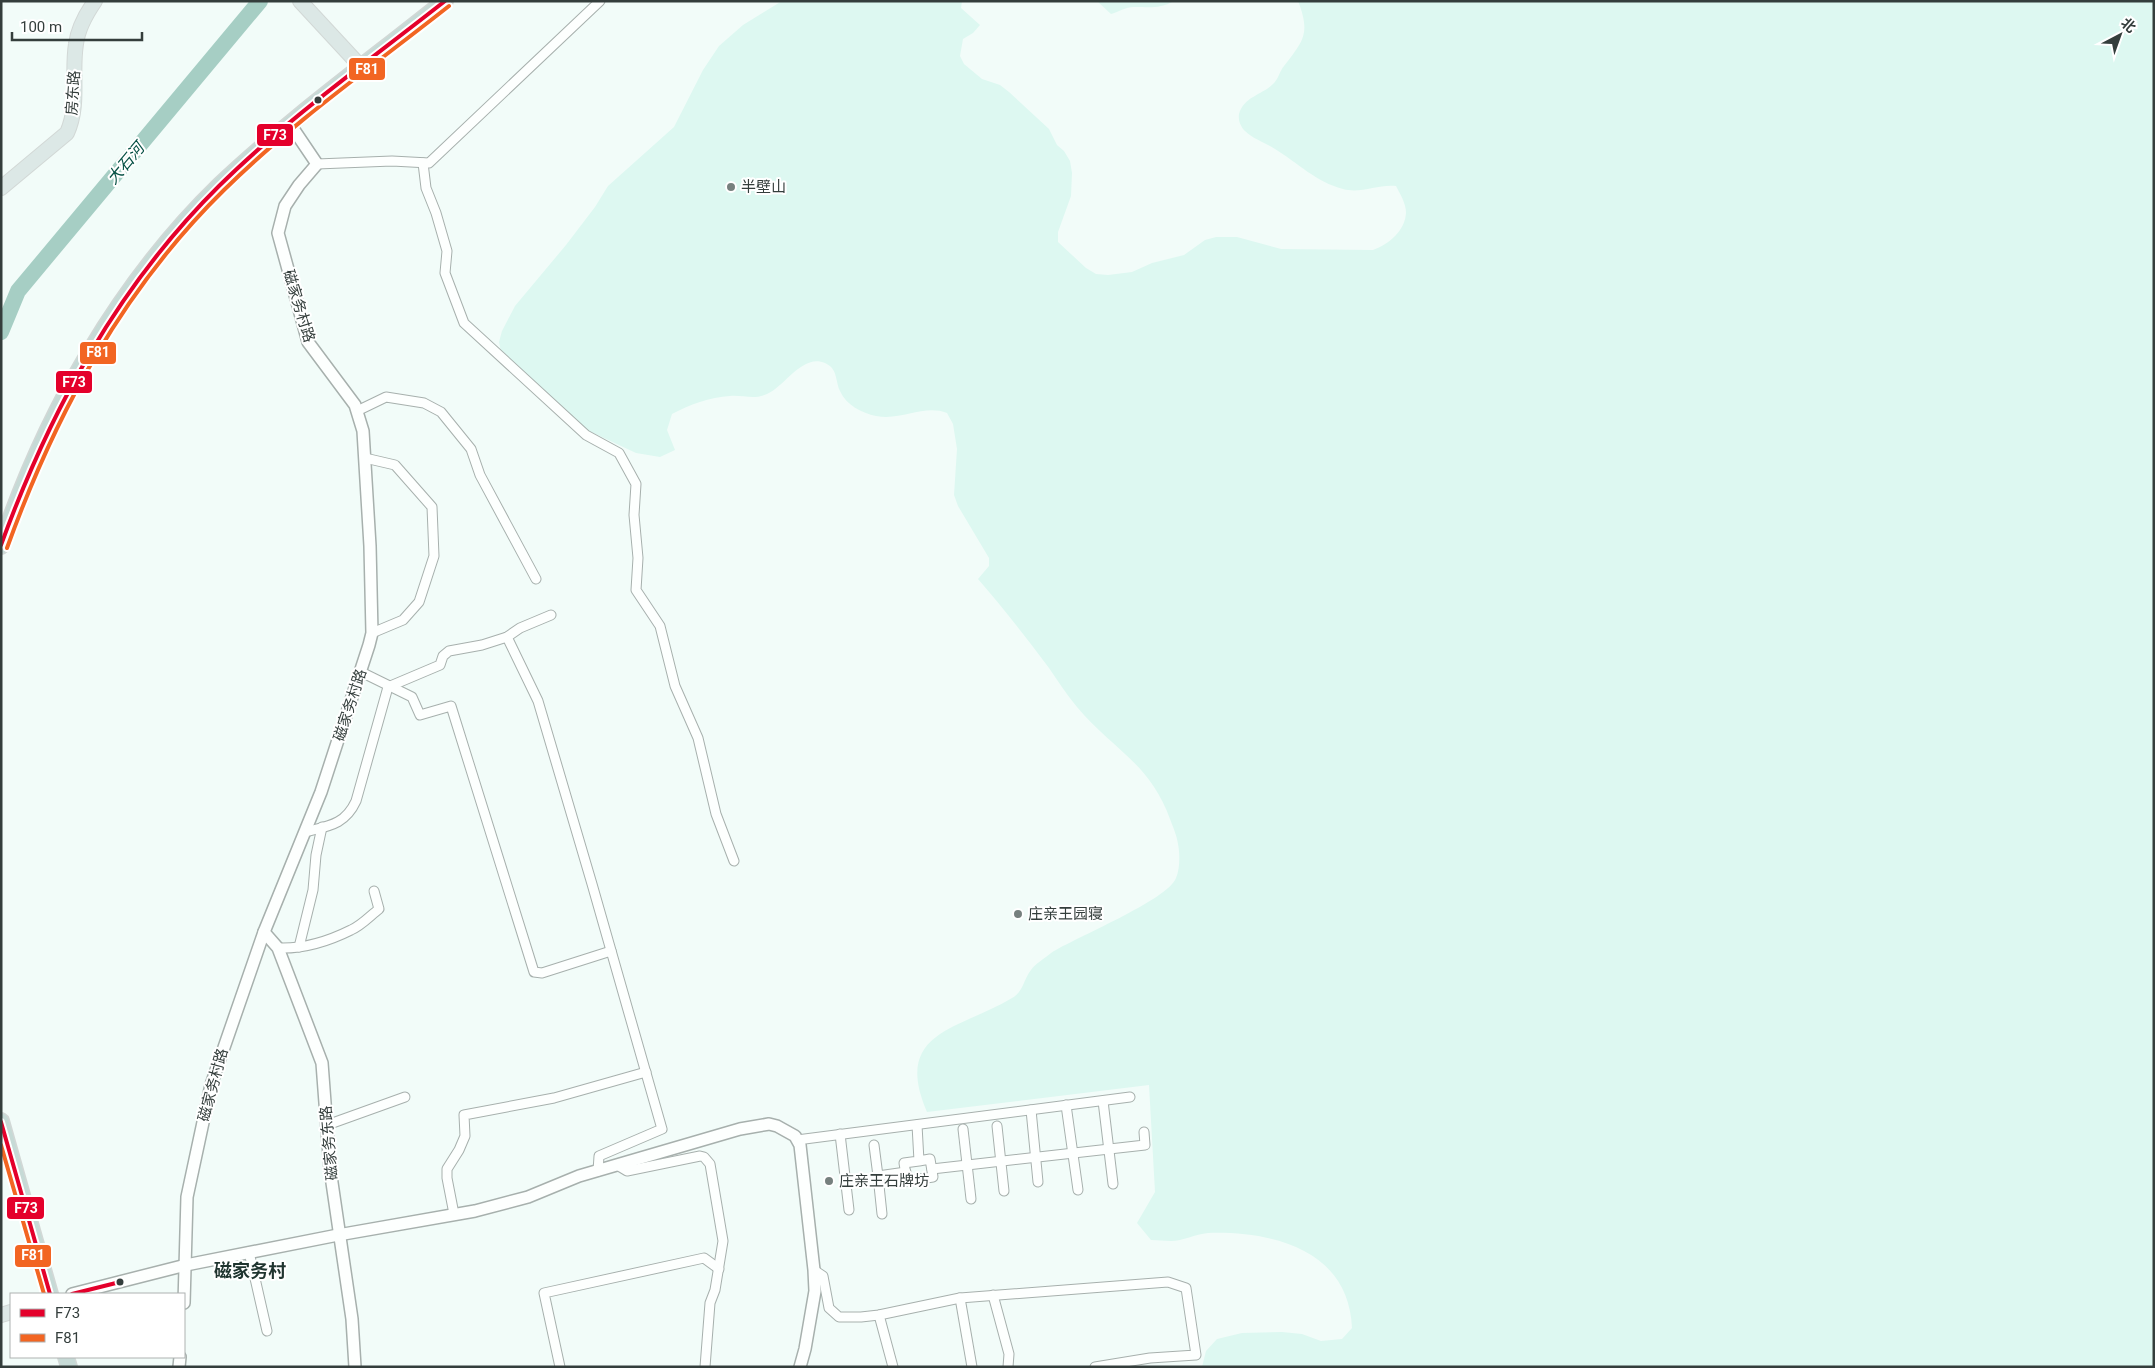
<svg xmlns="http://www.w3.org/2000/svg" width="2155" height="1368" viewBox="0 0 2155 1368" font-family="Roboto,'Noto Sans SC',sans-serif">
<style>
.green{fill:#ddf8f1}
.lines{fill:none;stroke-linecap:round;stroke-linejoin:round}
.river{stroke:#a6cec4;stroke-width:16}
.street-casing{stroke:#a7b0ad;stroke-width:11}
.secondary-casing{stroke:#a7b0ad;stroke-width:14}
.primary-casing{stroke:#d2d8d6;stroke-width:16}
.highway-casing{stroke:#d2d8d6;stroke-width:18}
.street{stroke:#fdfffe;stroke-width:9}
.secondary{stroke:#fdfffe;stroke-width:11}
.primary{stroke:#dce8e6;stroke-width:14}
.highway{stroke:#c6dad6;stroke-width:15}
.bus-1-casing{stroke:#fff;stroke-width:8}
.bus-2-casing{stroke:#fff;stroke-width:8}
.bus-1{stroke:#e4002b;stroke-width:4}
.bus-2{stroke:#f26522;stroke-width:4}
.bus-dot{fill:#343e3c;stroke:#fff;stroke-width:2}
.poi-dot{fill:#76807e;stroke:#fff;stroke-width:2}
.labels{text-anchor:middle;stroke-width:4;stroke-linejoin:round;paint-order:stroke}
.street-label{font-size:15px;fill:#343e3c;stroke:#fff}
.poi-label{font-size:15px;fill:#343e3c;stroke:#fff;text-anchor:start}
.water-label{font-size:16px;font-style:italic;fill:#075145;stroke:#fff}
.quarter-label{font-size:18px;font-weight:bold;fill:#1f342f;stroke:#fff}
.line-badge{stroke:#fff;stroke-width:2}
.badge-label{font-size:14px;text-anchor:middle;font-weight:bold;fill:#fff}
</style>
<rect width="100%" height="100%" fill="#f2fcf9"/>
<g class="green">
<path d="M 782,1 L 962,1 L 961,8 L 980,25 L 973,33 L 963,39 L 960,56 L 964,64 L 982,79 L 1000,85 L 1009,92 L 1049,129 L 1057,145 L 1064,151 L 1070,161 L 1072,173 L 1071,196 L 1058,232 L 1058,242 L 1086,268 L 1096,274 L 1108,275 L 1132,272 L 1152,263 L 1184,255 L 1205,240 L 1216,237 L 1237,237 L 1281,249 L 1373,250 C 1389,244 1405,231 1406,213 C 1406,203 1400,194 1396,186 C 1378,184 1361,194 1343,189 C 1316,182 1298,163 1275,149 C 1266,143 1253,139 1245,131 C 1241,127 1238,121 1239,114 C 1244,97 1261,95 1272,85 C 1279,79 1279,72 1284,66 C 1303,41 1311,34 1298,1 L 2154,1 L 2154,1367 L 1202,1367 L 1206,1351 L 1217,1339 L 1242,1333 L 1282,1332 L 1302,1334 L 1321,1341 L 1342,1339 L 1352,1328 C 1349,1250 1273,1231 1208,1233 C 1195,1234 1183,1241 1171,1241 C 1164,1241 1158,1240 1151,1240 L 1137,1223 L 1155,1192 L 1149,1085 L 927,1112 C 892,1031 959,1030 1012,998 C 1024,991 1023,980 1031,970 C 1035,964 1045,958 1051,953 C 1074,938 1168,900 1176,878 C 1180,869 1180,854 1178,844 C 1177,836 1173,827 1170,819 C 1150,763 1112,749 1077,707 C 1067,695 1058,681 1049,668 C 1026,637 1003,608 978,579 L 989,566 L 989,558 L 958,506 L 954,495 L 957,449 L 953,424 L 947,413 C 924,404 902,421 876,416 C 862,413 846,405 840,391 C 835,380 838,369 825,363 C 803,353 785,386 767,394 C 754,400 744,395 730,396 C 710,397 689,405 672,414 L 667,430 L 675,450 L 660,457 L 636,453 L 587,430 L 501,352 L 499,342 L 502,331 L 515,306 L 566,245 L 595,207 L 608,186 L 674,127 L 703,70 L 719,46 L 743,25 Z"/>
<path d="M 1097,1 L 1174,1 C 1160,9 1150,7 1135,7 C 1128,6 1118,12 1111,14 Z"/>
</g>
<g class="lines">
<path class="river" d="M 1,332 L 18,291 L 260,1"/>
<g class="street-casing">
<g id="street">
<path d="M 423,163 L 426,188 L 436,213 L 447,251 L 445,273 L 464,323 L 586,435 L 619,453 L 636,484 L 634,515 L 638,558 L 636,590 L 660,626 L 675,686 L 698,738 L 716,814 L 734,861"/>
<path d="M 317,164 L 392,161 L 429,163 L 600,1"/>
<path d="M 357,411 L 386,397 L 424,403 L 441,412 L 471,449 L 480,475 L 536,579"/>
<path d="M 365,458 L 395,465 L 432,507 L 434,556 L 419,602 L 403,620 L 372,633"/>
<path d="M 507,637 L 538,701 L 592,884 L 662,1129 L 599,1156 L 598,1171"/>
<path d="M 361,672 L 412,697 L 420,715 L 451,706 L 534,972 L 542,973 L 611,951"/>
<path d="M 305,832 C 328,826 345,825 356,801 L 388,687 L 440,665 L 443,656 L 449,651 L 482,645 L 507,637 L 520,628 L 551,615"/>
<path d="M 299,947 L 313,890 L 316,855 L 322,827"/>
<path d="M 278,948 C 302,949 329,941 351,930 C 361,926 370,916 379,909 L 374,891"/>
<path d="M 1103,1101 L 1113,1184"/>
<path d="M 1066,1105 L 1078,1190"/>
<path d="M 1031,1110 L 1038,1182"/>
<path d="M 327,1125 L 405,1097"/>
<path d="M 917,1125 L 919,1161 L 930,1159 L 933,1177 L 907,1181 L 904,1163 L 919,1161"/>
<path d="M 997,1126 L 1004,1191"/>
<path d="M 963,1129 L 971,1199"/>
<path d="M 840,1134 L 849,1210"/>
<path d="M 797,1140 L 1130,1097"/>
<path d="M 874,1145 L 878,1176 L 906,1172"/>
<path d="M 617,1165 L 627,1171 L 700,1156 L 704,1157 L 710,1164 L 723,1241 L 715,1290 L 710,1303 L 705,1367"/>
<path d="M 932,1169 L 1145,1145 L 1144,1132"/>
<path d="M 878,1176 L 882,1214"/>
<path d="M 454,1214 L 447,1178 L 447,1169 L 459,1150 L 465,1136 L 464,1115 L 554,1098 L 646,1072"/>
<path d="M 249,1252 L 267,1331"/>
<path d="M 814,1270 L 823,1276 L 829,1308 L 839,1317 L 861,1317 L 879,1315 L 960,1298 L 1168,1282 L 1186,1288 L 1196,1355 L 1150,1358 L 1095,1367"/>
<path d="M 993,1295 L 1009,1354 L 1008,1367"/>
<path d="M 960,1298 L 972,1367"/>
<path d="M 879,1315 L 893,1367"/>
<path d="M 560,1367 L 544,1293 L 704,1258 L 719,1269"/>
</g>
</g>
<g class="secondary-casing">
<g id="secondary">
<path d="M 264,932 L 278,948 L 322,1063 L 330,1169 L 352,1319 L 355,1367"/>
<path d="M 72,1294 L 186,1265 L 338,1235 L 475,1211 L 528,1197 L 579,1176 L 740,1129 L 769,1124 L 777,1126 L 795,1136 L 800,1145 L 814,1270 L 815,1291 L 805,1349 L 800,1367"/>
<path d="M 184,1303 L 187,1197 L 211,1085 L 264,932 L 321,792 L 369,645 L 372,633 L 370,546 L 363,431 L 355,405 L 308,342 L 278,233 L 285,206 L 299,185 L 317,164 L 290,124"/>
<path d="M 179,1367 L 180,1357"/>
</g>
</g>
<g class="primary-casing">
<g id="primary">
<path d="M 300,1 L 362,68"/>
<path d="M 1,188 L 67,133 C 80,104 71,75 76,44 C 78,28 86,14 95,1"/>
<path d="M 1,1315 L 11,1312"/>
</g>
</g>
<g class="highway-casing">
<g id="highway">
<path d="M 1,546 C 45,414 119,283 220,185 C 290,119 369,62 445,1"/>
<path d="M 1,1121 L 50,1294"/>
<path d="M 66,1357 L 69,1367"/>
</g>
</g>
<use href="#street" class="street"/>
<use href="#secondary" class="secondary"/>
<use href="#primary" class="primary"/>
<use href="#highway" class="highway"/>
<g class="bus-1-casing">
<g id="bus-1">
<path d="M 1,545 C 50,411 117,287 219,186 C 288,118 369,61 445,1"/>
<path d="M 1,1122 L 50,1294"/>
<path d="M 72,1294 L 120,1282"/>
</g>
</g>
<g class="bus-2-casing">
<g id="bus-2">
<path d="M 7,548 C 55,415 122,290 224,190 C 293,122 373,66 449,6"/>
<path d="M 1,1145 L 44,1294"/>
</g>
</g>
<use href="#bus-1" class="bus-1"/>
<use href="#bus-2" class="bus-2"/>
</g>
<g class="bus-dot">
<circle cx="318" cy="100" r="4.5"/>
<circle cx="120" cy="1282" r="4.5"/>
</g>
<g class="poi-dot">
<circle cx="731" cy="187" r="5"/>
<circle cx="1018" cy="914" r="5"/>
<circle cx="829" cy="1181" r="5"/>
</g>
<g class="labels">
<g class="street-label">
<text transform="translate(73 93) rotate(-86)" y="5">房东路</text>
<text transform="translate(299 306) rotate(73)" y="5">磁家务村路</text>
<text transform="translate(350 705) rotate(-72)" y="5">磁家务村路</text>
<text transform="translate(213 1085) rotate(-75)" y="5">磁家务村路</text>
<text transform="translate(329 1143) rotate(-95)" y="5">磁家务东路</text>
</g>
<g class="poi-label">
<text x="741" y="192">半壁山</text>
<text x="1028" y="919">庄亲王园寝</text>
<text x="839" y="1186">庄亲王石牌坊</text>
</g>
<g class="water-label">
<text transform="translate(125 163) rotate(-50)" y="6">大石河</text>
</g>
<g class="quarter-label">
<text x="250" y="1277">磁家务村</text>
</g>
</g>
<g class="line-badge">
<rect x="348" y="57" width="38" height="24" rx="5" fill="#f26522"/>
<rect x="256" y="123" width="38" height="24" rx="5" fill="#e4002b"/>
<rect x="79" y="341" width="38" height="24" rx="5" fill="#f26522"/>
<rect x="55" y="370" width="38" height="24" rx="5" fill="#e4002b"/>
<rect x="6" y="1196" width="39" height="24" rx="5" fill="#e4002b"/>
<rect x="14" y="1244" width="38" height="24" rx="5" fill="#f26522"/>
</g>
<g class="badge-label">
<text x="367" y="74">F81</text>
<text x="275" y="140">F73</text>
<text x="98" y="357">F81</text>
<text x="74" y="387">F73</text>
<text x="26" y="1213">F73</text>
<text x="33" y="1260">F81</text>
</g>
<rect width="2155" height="1368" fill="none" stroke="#343e3c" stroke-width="5"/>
<rect x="10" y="1293" width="175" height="65" fill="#ffffff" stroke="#aeb2b1"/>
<rect x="20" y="1309" width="25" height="8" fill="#e4002b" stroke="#aeb2b1"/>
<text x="55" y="1318" font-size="15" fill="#343e3c">F73</text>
<rect x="20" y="1334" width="25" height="8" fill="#f26522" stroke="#aeb2b1"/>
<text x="55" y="1343" font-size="15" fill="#343e3c">F81</text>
<g transform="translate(2120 35) rotate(41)" stroke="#ffffff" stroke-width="4" paint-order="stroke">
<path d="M0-4L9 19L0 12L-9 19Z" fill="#343e3c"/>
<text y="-8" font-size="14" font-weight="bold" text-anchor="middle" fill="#343e3c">北</text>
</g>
<path d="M12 32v8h130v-8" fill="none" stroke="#343e3c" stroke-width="2.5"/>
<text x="20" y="32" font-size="15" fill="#343e3c" stroke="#ffffff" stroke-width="4" paint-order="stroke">100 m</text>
</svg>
